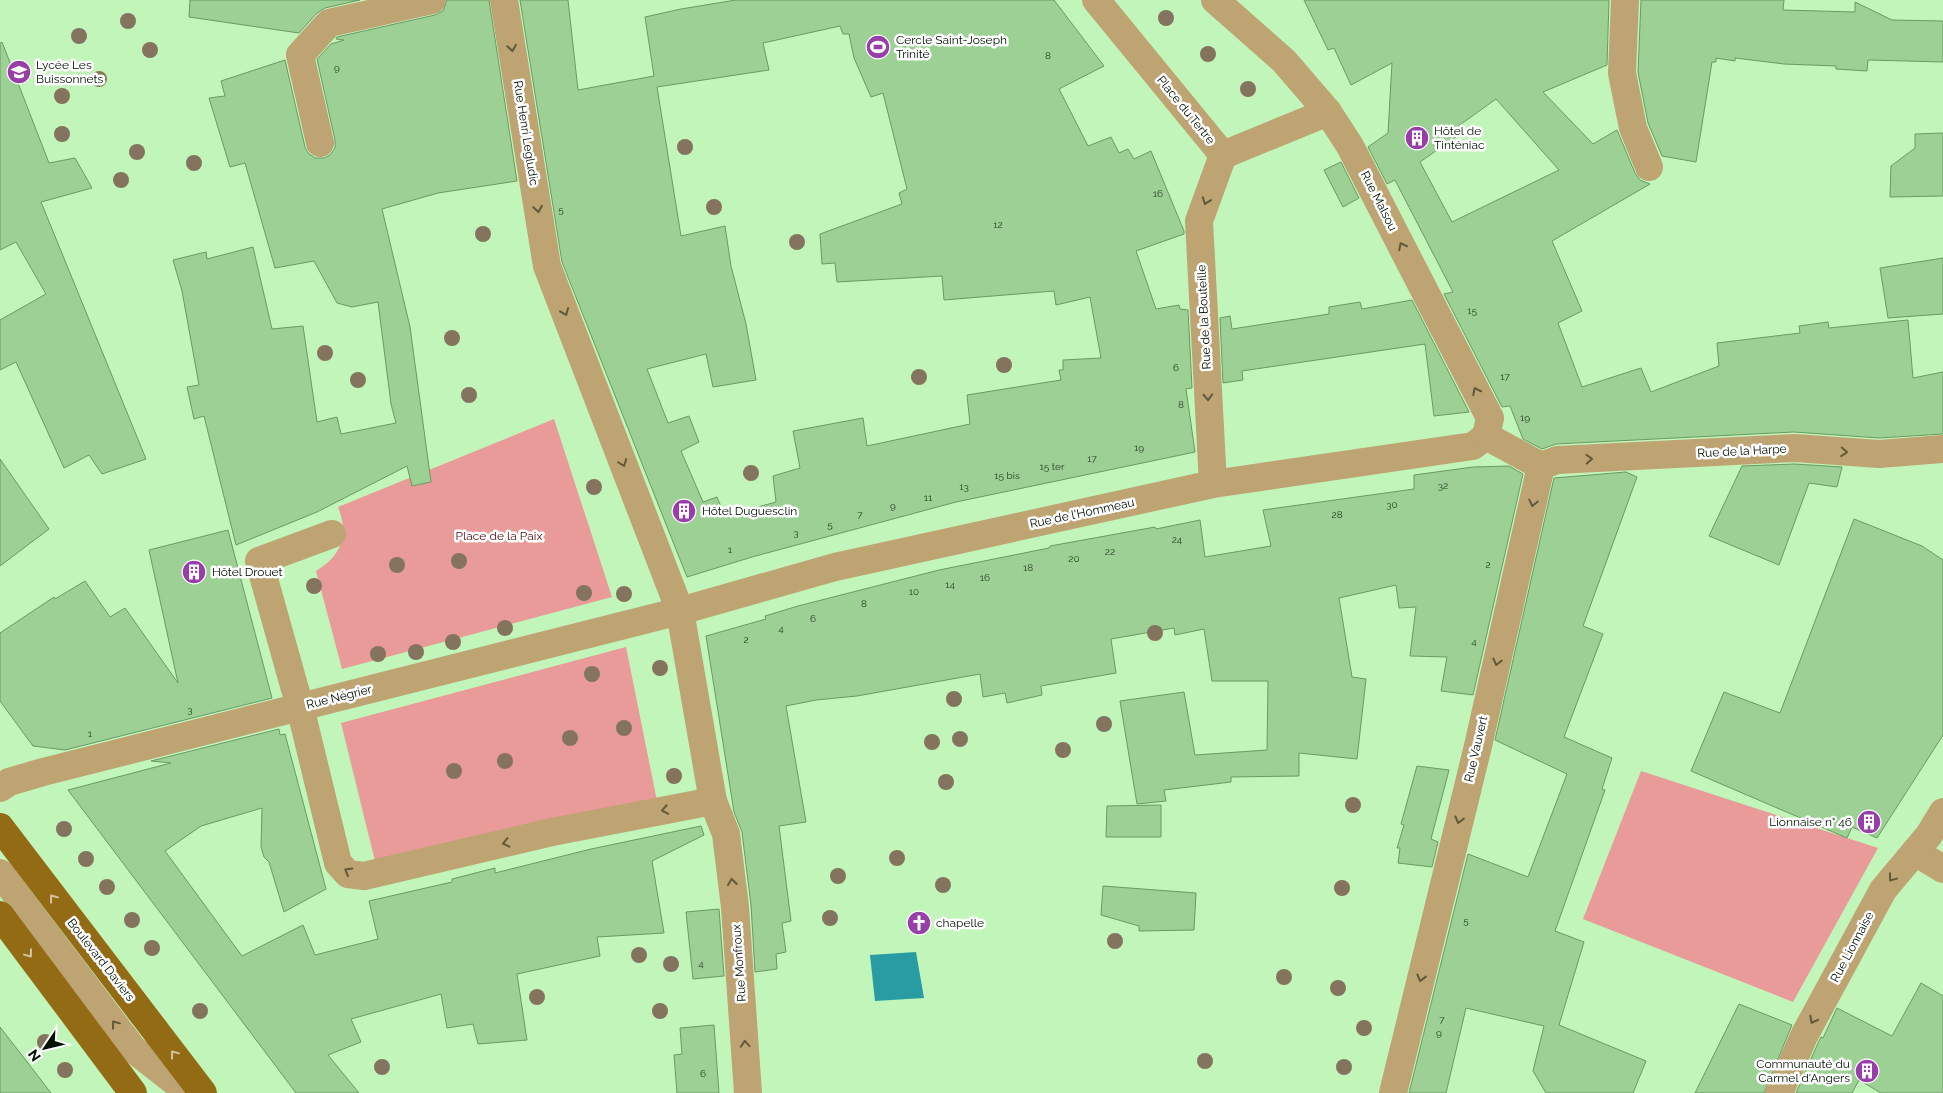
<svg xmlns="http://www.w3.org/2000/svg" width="1943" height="1093" viewBox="0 0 1943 1093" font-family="Raleway,sans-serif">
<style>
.green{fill:#e89b99}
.water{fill:#299ca3}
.building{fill:#9dd095;stroke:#699a62;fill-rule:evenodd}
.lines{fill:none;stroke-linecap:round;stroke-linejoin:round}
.minor{stroke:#bea373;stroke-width:28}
.major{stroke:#936b15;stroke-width:28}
.tree{fill:#84735d}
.oneway{stroke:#605a3a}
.oneway2{stroke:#d4c4a1}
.labels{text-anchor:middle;stroke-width:5;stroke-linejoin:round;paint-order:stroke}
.number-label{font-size:10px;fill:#284025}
.poi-label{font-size:12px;fill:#011000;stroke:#fff;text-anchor:start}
.street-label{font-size:12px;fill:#011000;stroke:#fff}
.park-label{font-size:12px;fill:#520912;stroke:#fff}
</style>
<rect width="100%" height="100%" fill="#c2f5b9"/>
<g class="green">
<path d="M 554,419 L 612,597 L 342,669 L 316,571 C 342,556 349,534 338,507 Z"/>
<path d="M 626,647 L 658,806 L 375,861 L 341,723 Z"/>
<path d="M 1641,771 L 1878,848 L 1793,1002 L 1583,919 Z"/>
</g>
<path class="water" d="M 916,952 L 924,998 L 875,1001 L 870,955 Z"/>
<g class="building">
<path d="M 190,0 L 360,0 L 325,8 L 317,13 L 299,33 L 189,17 Z"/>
<path d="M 447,0 L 489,0 L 517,181 L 438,193 L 382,209 L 410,327 L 431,482 L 412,486 L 407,466 L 317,512 L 236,545 L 204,416 L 194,419 L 187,387 L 199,385 L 182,291 L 173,260 L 206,252 L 207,259 L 253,247 L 272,329 L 303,326 L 317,422 L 337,417 L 341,434 L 396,423 L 391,404 L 378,302 L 352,307 L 337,303 L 314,261 L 275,268 L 245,163 L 230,167 L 209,98 L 225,96 L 221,81 L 285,60 L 305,147 L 308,153 L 315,158 L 324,158 L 330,155 L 335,148 L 335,140 L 317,59 L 331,44 L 344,40 L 336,39 L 337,37 L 435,15 L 443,11 Z"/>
<path d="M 520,0 L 568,0 L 578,90 L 654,76 L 645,17 L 681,9 L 736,0 L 1054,0 L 1104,66 L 1059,89 L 1088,146 L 1111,137 L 1119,153 L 1128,149 L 1134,159 L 1151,151 L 1184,231 L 1184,234 L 1136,251 L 1156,309 L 1179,305 L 1180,309 L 1188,310 L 1192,388 L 1186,389 L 1195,452 L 956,502 L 752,557 L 687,577 L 562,262 ZM 840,26 L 843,34 L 849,34 L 854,58 L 871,97 L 883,93 L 907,189 L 899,193 L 902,204 L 820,234 L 822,264 L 835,263 L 837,282 L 942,276 L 944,300 L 1054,291 L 1056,305 L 1090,297 L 1101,358 L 1063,360 L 1063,370 L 1059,370 L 1061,380 L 967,395 L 970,424 L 867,446 L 863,418 L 793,431 L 800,468 L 773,476 L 776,502 L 725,516 L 717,497 L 703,502 L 681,451 L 699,442 L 689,416 L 668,423 L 647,369 L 706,354 L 713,387 L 756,380 L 746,324 L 731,266 L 725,226 L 681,236 L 657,87 L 769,70 L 763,43 Z"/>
<path d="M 1304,0 L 1609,0 L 1607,65 L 1543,92 L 1593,144 L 1617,130 L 1635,173 L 1640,180 L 1650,184 L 1552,241 L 1582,311 L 1558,323 L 1582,387 L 1641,368 L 1651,392 L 1719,366 L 1717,343 L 1800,333 L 1799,326 L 1828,322 L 1829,328 L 1908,320 L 1913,378 L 1943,372 L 1943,434 L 1879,438 L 1794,432 L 1556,444 L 1542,449 L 1523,439 L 1510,406 L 1502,407 L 1444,294 L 1453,292 L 1395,180 L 1387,184 L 1368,147 L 1388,133 L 1392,63 L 1351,85 L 1334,48 L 1328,50 ZM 1496,99 L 1559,170 L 1452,222 L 1420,162 L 1460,134 L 1457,127 Z"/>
<path d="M 1641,0 L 1784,0 L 1783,10 L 1855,12 L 1855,2 L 1892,20 L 1943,21 L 1943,62 L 1868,60 L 1867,71 L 1836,69 L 1836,66 L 1784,64 L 1735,58 L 1735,61 L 1716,58 L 1716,62 L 1712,62 L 1696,162 L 1662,156 L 1648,123 L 1638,72 Z"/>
<path d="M 2,42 L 49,163 L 75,158 L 92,188 L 41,202 L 146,459 L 102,474 L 89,455 L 64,468 L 16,362 L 0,370 L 0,320 L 46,294 L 16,242 L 0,250 L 0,43 Z"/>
<path d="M 1943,133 L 1943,196 L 1890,197 L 1891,166 L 1915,148 L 1915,134 Z"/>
<path d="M 1341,162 L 1359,198 L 1343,207 L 1324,170 Z"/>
<path d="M 1943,258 L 1943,314 L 1888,318 L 1880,268 Z"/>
<path d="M 1412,300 L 1469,412 L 1434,416 L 1425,344 L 1242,371 L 1243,380 L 1223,383 L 1220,318 L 1230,316 L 1232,329 L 1329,314 L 1329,307 L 1360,302 L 1362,309 Z"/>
<path d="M 0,459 L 49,529 L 0,566 Z"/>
<path d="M 1795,464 L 1842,467 L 1837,487 L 1809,483 L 1779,565 L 1709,536 L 1742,466 Z"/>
<path d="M 1509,466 L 1523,474 L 1473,695 L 1441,691 L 1447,657 L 1410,656 L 1416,607 L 1399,608 L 1396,585 L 1339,598 L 1352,677 L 1366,679 L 1357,759 L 1299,753 L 1299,776 L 1231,777 L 1231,782 L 1164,790 L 1166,801 L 1137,804 L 1120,701 L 1184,692 L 1195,755 L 1267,750 L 1268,681 L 1212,681 L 1204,629 L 1175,635 L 1174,628 L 1111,639 L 1116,673 L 1041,686 L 1042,695 L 1007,703 L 1005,693 L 983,697 L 980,674 L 857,696 L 816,700 L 786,706 L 806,822 L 779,826 L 791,921 L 782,923 L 786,952 L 776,954 L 777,969 L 755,972 L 751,905 L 742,832 L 734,812 L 706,636 L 766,619 L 765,616 L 798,606 L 939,570 L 1049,548 L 1050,546 L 1155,527 L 1156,529 L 1200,520 L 1205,557 L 1271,546 L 1263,510 L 1414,489 L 1414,475 L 1473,467 Z"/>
<path d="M 1626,472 L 1637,477 L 1583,626 L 1603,634 L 1564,737 L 1612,758 L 1602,789 L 1605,790 L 1555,931 L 1584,942 L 1559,1025 L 1646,1061 L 1633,1093 L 1546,1093 L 1533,1071 L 1544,1026 L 1466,1008 L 1446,1093 L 1409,1093 L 1468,854 L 1528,877 L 1567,774 L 1495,740 L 1554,478 Z"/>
<path d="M 1854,519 L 1922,546 L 1943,560 L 1943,735 L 1877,838 L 1852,827 L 1847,838 L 1691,771 L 1724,692 L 1780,713 Z"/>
<path d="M 228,530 L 272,698 L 65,750 L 33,746 L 0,701 L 0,633 L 54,597 L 55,599 L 85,581 L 110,617 L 125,608 L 178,683 L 149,550 Z"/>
<path d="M 279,729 L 280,735 L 285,734 L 326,889 L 284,912 L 269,862 L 264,857 L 261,847 L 262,808 L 201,826 L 165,851 L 242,956 L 303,925 L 315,955 L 378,939 L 369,901 L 452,882 L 452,879 L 495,868 L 495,873 L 591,849 L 701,826 L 704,835 L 652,861 L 664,933 L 597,937 L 600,956 L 517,974 L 527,1040 L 478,1044 L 473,1024 L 447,1028 L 441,994 L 351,1019 L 361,1042 L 328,1055 L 359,1093 L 296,1093 L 68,790 L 171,763 L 151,761 Z"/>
<path d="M 1417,766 L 1449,770 L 1431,839 L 1438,842 L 1432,867 L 1398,863 L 1400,848 L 1397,848 L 1404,825 L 1401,824 Z"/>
<path d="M 1161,805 L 1161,837 L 1106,837 L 1107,806 Z"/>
<path d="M 1103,886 L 1196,893 L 1194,930 L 1139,931 L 1139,926 L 1101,915 Z"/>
<path d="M 719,909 L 724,976 L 693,979 L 686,912 Z"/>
<path d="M 1921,983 L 1943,996 L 1943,1093 L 1881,1093 L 1859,1080 L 1852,1093 L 1796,1093 L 1818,1043 L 1821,1037 L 1823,1038 L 1837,1008 L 1892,1036 Z"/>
<path d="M 1739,1004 L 1792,1025 L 1764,1093 L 1695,1093 Z"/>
<path d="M 714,1025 L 719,1093 L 677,1093 L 674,1055 L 682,1054 L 680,1028 Z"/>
<path d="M 0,1027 L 38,1076 L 51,1093 L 0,1093 Z"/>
</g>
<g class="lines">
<g class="minor">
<path d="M 504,0 L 547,266 L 680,611 L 713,801 L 726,834 L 735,907 L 748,1093"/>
<path d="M 1096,0 L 1223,155 L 1328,112"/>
<path d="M 1215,0 L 1284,61 L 1328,112 L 1350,146 L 1490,418 L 1486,436"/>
<path d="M 1625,0 L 1622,73 L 1633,128 L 1649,167"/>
<path d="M 320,143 L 300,55 L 329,23 L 432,0"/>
<path d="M 1541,466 L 1557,460 L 1795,448 L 1879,454 L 1943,449"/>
<path d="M 1213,484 L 1199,221 L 1223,155"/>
<path d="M 332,534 L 259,561 L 300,707 L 338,863 L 348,874 L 364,876 L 552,832 L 713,801"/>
<path d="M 0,788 L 9,782 L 43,772 L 680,611 L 835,567 L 1213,484 L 1473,446 L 1486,436"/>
<path d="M 1915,852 L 1943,869"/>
<path d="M 0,873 L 133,1049 L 189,1093"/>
<path d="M 1393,1093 L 1478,746 L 1541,466 L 1486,436"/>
<path d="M 1779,1093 L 1804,1036 L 1883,890 L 1929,835 L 1943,812"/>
</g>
<g class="major">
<path d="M 0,827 L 203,1093"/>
<path d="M 0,915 L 133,1093"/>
</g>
</g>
<g class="tree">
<circle cx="1166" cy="18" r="8"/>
<circle cx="128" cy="21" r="8"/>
<circle cx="79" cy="36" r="8"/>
<circle cx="150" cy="50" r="8"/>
<circle cx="1208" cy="54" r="8"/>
<circle cx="99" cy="79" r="8"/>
<circle cx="1248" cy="89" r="8"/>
<circle cx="62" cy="96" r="8"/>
<circle cx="62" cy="134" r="8"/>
<circle cx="685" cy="147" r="8"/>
<circle cx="137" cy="152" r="8"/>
<circle cx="194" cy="163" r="8"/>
<circle cx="121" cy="180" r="8"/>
<circle cx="714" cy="207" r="8"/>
<circle cx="483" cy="234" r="8"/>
<circle cx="797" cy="242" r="8"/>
<circle cx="452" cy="338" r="8"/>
<circle cx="325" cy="353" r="8"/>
<circle cx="1004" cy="365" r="8"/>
<circle cx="919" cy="377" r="8"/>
<circle cx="358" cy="380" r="8"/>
<circle cx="469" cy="395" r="8"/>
<circle cx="751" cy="473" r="8"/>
<circle cx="594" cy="487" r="8"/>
<circle cx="459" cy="561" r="8"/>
<circle cx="397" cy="565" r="8"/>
<circle cx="314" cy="586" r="8"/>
<circle cx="584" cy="593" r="8"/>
<circle cx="624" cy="594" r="8"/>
<circle cx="505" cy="628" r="8"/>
<circle cx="1155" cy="633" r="8"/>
<circle cx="453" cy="642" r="8"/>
<circle cx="416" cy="652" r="8"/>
<circle cx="378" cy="654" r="8"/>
<circle cx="660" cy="668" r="8"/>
<circle cx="592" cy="674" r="8"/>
<circle cx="954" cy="699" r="8"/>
<circle cx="1104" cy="724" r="8"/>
<circle cx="624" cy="728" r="8"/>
<circle cx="570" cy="738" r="8"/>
<circle cx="960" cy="739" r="8"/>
<circle cx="932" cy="742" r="8"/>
<circle cx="1063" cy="750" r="8"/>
<circle cx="505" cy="761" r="8"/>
<circle cx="454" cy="771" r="8"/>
<circle cx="674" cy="776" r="8"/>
<circle cx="946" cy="782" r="8"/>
<circle cx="1353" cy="805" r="8"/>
<circle cx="64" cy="829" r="8"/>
<circle cx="897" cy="858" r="8"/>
<circle cx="86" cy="859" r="8"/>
<circle cx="838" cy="876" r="8"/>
<circle cx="943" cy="885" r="8"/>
<circle cx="107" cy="887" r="8"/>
<circle cx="1342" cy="888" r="8"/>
<circle cx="830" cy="918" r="8"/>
<circle cx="132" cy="920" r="8"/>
<circle cx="1115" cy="941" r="8"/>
<circle cx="152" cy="948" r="8"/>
<circle cx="639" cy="955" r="8"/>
<circle cx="671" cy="964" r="8"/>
<circle cx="1284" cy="977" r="8"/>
<circle cx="1338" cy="988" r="8"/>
<circle cx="537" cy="997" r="8"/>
<circle cx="200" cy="1011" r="8"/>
<circle cx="660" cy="1011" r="8"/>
<circle cx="1364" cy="1028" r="8"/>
<circle cx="45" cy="1042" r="8"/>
<circle cx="1205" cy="1061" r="8"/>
<circle cx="382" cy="1067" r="8"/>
<circle cx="1344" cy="1067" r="8"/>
<circle cx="65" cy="1070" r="8"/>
</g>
<defs><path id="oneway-chevron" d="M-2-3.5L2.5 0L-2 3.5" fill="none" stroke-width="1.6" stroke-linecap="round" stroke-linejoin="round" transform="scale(1.25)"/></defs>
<g class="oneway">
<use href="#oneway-chevron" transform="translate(512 48) rotate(81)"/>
<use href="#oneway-chevron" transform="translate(1206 201) rotate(110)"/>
<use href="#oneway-chevron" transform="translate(538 209) rotate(81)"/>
<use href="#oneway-chevron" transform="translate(1402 246) rotate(-117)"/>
<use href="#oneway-chevron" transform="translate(565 312) rotate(68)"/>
<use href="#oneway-chevron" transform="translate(1476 391) rotate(-117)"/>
<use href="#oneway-chevron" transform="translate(1208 397) rotate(87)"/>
<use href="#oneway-chevron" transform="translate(1844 452) rotate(4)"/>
<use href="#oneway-chevron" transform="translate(1589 459) rotate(-3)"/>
<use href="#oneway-chevron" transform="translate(623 463) rotate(69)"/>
<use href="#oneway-chevron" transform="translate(1533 503) rotate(103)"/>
<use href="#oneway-chevron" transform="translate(1497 662) rotate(103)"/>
<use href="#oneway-chevron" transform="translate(665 810) rotate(169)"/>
<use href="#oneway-chevron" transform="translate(1459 820) rotate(104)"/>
<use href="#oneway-chevron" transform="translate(506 843) rotate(167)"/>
<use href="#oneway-chevron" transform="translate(348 871) rotate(-150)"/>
<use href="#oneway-chevron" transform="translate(1892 878) rotate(127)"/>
<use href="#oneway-chevron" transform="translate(732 882) rotate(-97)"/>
<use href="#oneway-chevron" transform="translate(1421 978) rotate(104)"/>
<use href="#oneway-chevron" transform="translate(1813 1020) rotate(118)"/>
<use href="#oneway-chevron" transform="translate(115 1024) rotate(-127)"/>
<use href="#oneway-chevron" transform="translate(745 1044) rotate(-94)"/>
</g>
<g class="oneway2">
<use href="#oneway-chevron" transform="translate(53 898) rotate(-127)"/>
<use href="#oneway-chevron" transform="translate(29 954) rotate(53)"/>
<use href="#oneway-chevron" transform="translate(174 1054) rotate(-127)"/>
</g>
<defs>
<g id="stadium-disc" transform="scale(1.25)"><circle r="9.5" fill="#983ea9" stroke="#fff"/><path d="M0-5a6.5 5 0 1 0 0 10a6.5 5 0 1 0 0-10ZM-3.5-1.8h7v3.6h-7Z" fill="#fff"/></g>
<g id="school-disc" transform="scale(1.25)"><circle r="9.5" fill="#983ea9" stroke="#fff"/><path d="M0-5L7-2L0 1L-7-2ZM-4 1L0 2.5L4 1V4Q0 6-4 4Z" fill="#fff"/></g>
<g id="building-disc" transform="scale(1.25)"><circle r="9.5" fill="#983ea9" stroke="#fff"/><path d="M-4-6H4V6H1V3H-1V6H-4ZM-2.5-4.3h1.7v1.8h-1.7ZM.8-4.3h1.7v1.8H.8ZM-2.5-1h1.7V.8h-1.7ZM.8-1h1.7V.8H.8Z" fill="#fff"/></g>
<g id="church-disc" transform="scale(1.25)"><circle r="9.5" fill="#983ea9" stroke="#fff"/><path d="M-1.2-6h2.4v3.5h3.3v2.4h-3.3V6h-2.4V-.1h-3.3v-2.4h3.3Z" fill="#fff"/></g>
</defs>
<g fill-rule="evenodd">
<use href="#stadium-disc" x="878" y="47"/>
<use href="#school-disc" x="19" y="72"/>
<use href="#building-disc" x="1417" y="138"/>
<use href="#building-disc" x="684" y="511"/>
<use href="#building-disc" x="194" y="572"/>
<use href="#building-disc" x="1869" y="822"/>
<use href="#church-disc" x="919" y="923"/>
<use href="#building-disc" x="1867" y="1071"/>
</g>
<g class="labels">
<g class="number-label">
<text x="1048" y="59">8</text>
<text x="337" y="71">9</text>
<text x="1158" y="197">16</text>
<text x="561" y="213">5</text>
<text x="998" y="228">12</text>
<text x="1472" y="314">15</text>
<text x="1176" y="371">6</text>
<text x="1505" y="380">17</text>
<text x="1181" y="408">8</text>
<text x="1525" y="421">19</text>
<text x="1139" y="451">19</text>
<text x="1092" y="462">17</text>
<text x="1052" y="470">15 ter</text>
<text x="1007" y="479">15 bis</text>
<text x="1443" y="489">32</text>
<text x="964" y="490">13</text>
<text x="928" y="501">11</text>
<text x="1392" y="508">30</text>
<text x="893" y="509">9</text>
<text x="860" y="518">7</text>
<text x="1337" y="518">28</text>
<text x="830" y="528">5</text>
<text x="796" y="536">3</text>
<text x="1177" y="543">24</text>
<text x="730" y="553">1</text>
<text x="1110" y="555">22</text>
<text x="1074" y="562">20</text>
<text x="1488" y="568">2</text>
<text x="1028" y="571">18</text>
<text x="985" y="581">16</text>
<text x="950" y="588">14</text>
<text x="914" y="595">10</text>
<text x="864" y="607">8</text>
<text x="813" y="622">6</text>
<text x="781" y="632">4</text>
<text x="746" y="643">2</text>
<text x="1474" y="645">4</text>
<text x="190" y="713">3</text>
<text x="90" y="737">1</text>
<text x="1466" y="924">5</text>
<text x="701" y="967">4</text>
<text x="1442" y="1023">7</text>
<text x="1439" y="1036">9</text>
<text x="703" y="1077">6</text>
</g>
<g class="poi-label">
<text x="896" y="44">Cercle Saint-Joseph<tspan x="896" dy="14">Trinité</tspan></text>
<text x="36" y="69">Lycée Les<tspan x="36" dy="14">Buissonnets</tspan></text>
<text x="1434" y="135">Hôtel de<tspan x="1434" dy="14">Tinténiac</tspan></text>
<text x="702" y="515">Hôtel Duguesclin</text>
<text x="212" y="576">Hôtel Drouet</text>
<text x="1852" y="826" text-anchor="end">Lionnaise n° 46</text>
<text x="936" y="927">chapelle</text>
<text x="1850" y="1068" text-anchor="end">Communauté du<tspan x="1850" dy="14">Carmel d'Angers</tspan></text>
</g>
<g class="street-label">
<text transform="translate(1186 110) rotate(51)" y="4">Place du Tertre</text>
<text transform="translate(526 133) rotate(81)" y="4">Rue Henri Legludic</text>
<text transform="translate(1379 201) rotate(63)" y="4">Rue Malsou</text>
<text transform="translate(1204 317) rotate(-93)" y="4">Rue de la Bouteille</text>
<text transform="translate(1742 451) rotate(-3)" y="4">Rue de la Harpe</text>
<text transform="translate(1082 513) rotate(-12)" y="4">Rue de l'Hommeau</text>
<text transform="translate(339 697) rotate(-14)" y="4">Rue Négrier</text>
<text transform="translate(1476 749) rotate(-77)" y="4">Rue Vauvert</text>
<text transform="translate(1852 947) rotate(-62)" y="4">Rue Lionnaise</text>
<text transform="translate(101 960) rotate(52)" y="4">Boulevard Daviers</text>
<text transform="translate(739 963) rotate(-94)" y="4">Rue Monfroux</text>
</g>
<g class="park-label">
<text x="499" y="540">Place de la Paix</text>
</g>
</g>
<g transform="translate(45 1048) rotate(235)" stroke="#ffffff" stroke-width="4" paint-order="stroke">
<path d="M0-4L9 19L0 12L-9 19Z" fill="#011000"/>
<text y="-8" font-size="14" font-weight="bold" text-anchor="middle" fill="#011000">N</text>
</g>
</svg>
